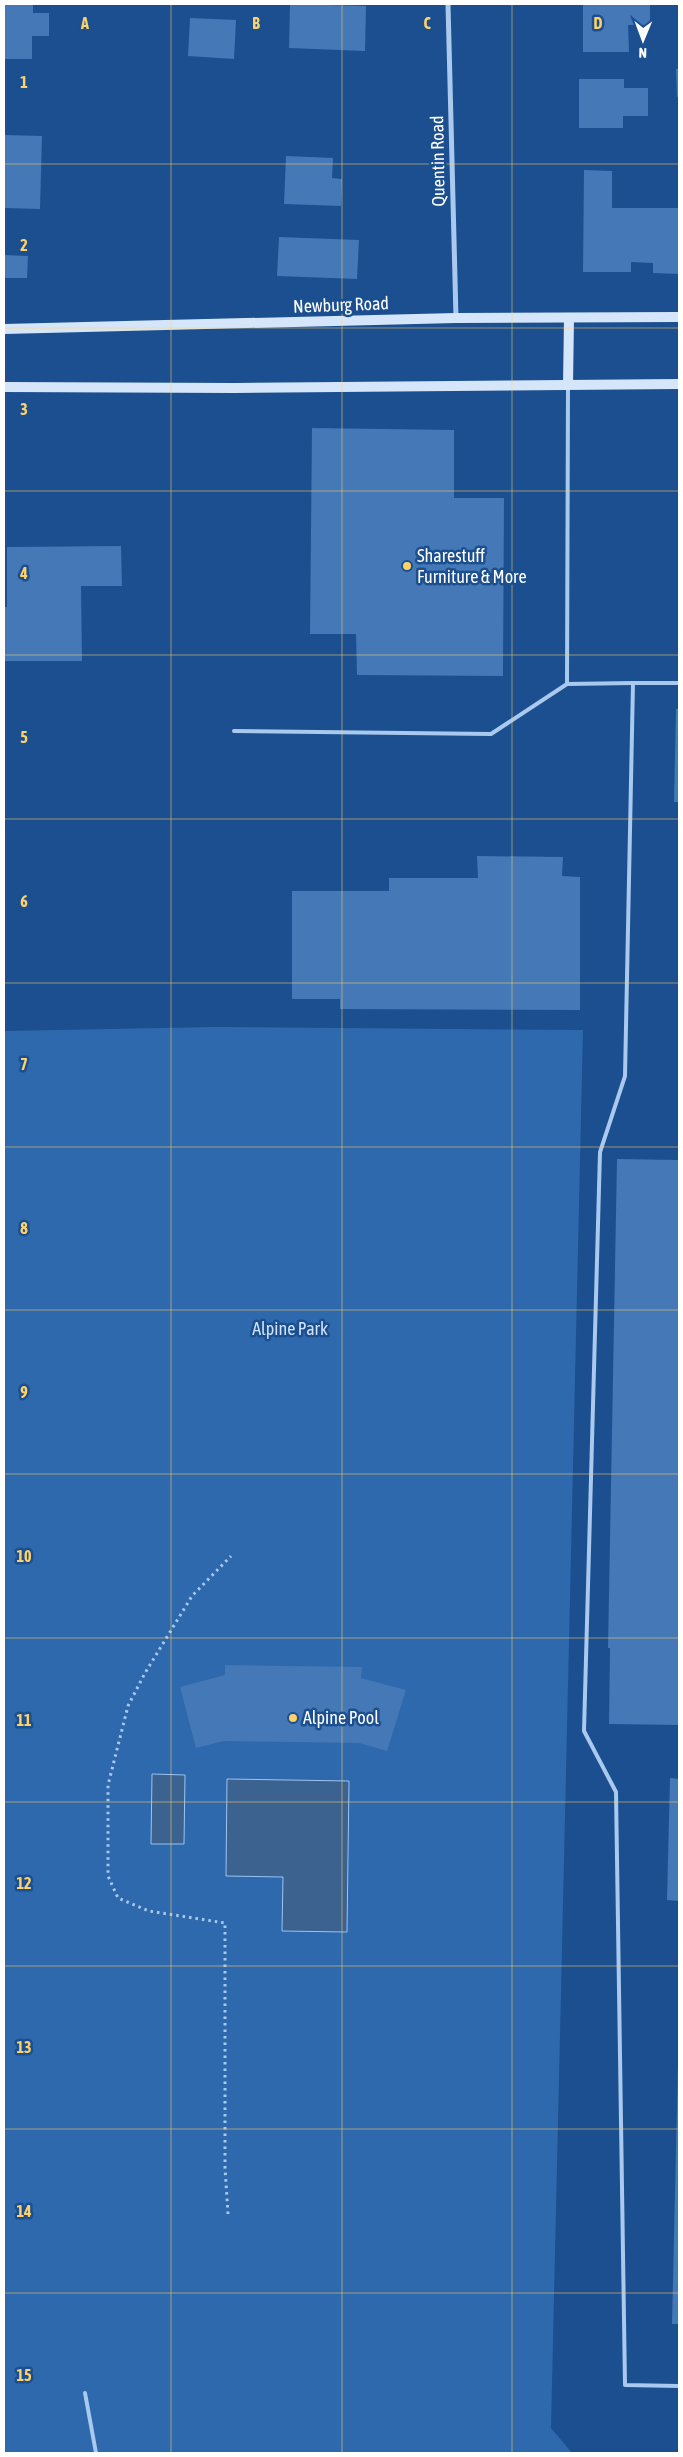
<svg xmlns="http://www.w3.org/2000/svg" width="683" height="2457" viewBox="0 0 683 2457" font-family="'Asap Condensed',sans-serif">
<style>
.green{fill:#2e69ad}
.water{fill:#3c6290;stroke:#9cc4f0}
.building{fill:#4478b7}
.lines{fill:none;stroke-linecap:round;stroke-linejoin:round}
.path{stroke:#a9c9ee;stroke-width:3;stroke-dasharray:2.5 4;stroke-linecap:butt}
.lane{stroke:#a9c9ee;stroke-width:4}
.street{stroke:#a9c9ee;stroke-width:5}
.secondary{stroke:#d6e6fa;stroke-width:10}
.grid{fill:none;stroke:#ffd166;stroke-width:1;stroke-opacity:0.55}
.poi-dot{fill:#ffd166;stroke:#1b4f8f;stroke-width:2}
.labels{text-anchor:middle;stroke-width:5;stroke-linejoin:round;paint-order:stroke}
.street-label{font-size:18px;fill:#fff;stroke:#1b4f8f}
.poi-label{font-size:18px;fill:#fff;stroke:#1b4f8f;text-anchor:start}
.park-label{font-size:18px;fill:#cfe3fa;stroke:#1b4f8f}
.grid-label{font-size:16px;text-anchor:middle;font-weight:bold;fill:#ffd166;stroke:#1b4f8f;stroke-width:5;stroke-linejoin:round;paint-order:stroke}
</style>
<rect width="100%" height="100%" fill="#1b4f8f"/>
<path class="green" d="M 214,1027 L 583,1030 L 551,2428 L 572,2453 L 4,2453 L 4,1031 Z"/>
<g class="water">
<path d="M 152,1774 L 185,1775 L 184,1844 L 151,1844 Z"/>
<path d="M 227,1779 L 349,1781 L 347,1932 L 282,1931 L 283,1877 L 226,1876 Z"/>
</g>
<g class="building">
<path d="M 4,4 L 33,4 L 33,13 L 49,13 L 49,36 L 32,36 L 32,59 L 4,59 Z"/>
<path d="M 290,4 L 366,6 L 365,51 L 289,48 Z"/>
<path d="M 583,4 L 650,4 L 650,25 L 628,25 L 629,52 L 583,52 Z"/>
<path d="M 190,18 L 236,20 L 234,59 L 188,56 Z"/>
<path d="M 676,69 L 679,69 L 679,97 L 677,97 Z"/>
<path d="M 579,79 L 624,79 L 624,88 L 648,88 L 648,116 L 623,116 L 623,128 L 579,128 Z"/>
<path d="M 4,135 L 42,136 L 40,209 L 4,208 Z"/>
<path d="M 286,156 L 333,158 L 332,178 L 342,179 L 341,206 L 284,204 Z"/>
<path d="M 584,170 L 612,171 L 612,208 L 679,208 L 679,274 L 653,273 L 653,263 L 631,262 L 631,272 L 583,272 Z"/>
<path d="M 279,237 L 359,240 L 357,279 L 277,276 Z"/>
<path d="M 4,255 L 28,256 L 27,278 L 4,278 Z"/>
<path d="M 312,428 L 454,430 L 454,498 L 504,498 L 503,676 L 357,675 L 356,634 L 310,634 Z"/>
<path d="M 121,546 L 122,586 L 81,586 L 82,661 L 4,661 L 4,607 L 7,607 L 7,547 Z"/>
<path d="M 676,709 L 679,709 L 679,802 L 674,802 Z"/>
<path d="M 477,856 L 563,857 L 562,876 L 580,877 L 580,1010 L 340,1009 L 340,999 L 292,999 L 292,891 L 389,891 L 389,878 L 478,878 Z"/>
<path d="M 617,1159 L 679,1160 L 679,1725 L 609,1724 L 610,1648 L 608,1648 Z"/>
<path d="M 225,1665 L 362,1667 L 361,1678 L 406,1690 L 387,1751 L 359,1743 L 224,1741 L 196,1748 L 180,1687 L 225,1675 Z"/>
<path d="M 670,1778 L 679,1779 L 679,1901 L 667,1900 Z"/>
<path d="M 678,2062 L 679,2062 L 679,2324 L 672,2324 Z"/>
</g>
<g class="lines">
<path class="path" d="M 228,2214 L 225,2168 L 225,1923 L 149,1911 L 118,1898 L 108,1876 L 108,1785 L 128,1706 L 145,1673 L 192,1596 L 231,1556"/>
<g class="lane">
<path d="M 679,683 L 633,683 L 625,1076 L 600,1152 L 584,1731 L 616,1792 L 625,2385 L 679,2386"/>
<path d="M 567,684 L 568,386"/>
<path d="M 234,731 L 491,734 L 567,684 L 633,683"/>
<path d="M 85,2393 L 96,2453"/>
</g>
<path class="street" d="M 448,4 L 456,318"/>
<g class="secondary">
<path d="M 4,329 L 456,318 L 679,317"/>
<path d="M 568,385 L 569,318"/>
<path d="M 4,387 L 235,388 L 679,384"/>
</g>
</g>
<path class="grid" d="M 171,4 L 171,2453M 342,4 L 342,2453M 512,4 L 512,2453M 4,164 L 679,164M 4,328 L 679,328M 4,491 L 679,491M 4,655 L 679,655M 4,819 L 679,819M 4,983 L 679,983M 4,1147 L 679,1147M 4,1310 L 679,1310M 4,1474 L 679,1474M 4,1638 L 679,1638M 4,1802 L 679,1802M 4,1966 L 679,1966M 4,2129 L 679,2129M 4,2293 L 679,2293"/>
<g class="poi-dot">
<circle cx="407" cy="566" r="5"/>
<circle cx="293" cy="1718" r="5"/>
</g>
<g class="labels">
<g class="street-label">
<text transform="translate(438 161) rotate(-91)" y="6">Quentin Road</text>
<text transform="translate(341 305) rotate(-2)" y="6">Newburg Road</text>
</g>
<g class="poi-label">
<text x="417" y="562">Sharestuff<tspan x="417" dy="21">Furniture &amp; More</tspan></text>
<text x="303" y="1724">Alpine Pool</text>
</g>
<g class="park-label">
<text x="290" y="1335">Alpine Park</text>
</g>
</g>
<g class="grid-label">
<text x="85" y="29">A</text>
<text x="256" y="29">B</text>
<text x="427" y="29">C</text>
<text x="598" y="29">D</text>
<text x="24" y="88">1</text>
<text x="24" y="251">2</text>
<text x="24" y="415">3</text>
<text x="24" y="579">4</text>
<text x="24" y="743">5</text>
<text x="24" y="907">6</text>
<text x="24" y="1070">7</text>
<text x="24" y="1234">8</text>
<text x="24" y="1398">9</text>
<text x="24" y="1562">10</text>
<text x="24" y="1726">11</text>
<text x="24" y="1889">12</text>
<text x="24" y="2053">13</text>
<text x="24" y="2217">14</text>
<text x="24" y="2381">15</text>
</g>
<rect width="683" height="2457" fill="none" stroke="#ffffff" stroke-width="10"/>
<g transform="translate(643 40) rotate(181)" stroke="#1b4f8f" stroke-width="4" paint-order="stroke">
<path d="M0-4L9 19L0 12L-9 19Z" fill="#ffffff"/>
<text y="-8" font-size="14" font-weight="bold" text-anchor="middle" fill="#ffffff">N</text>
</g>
</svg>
